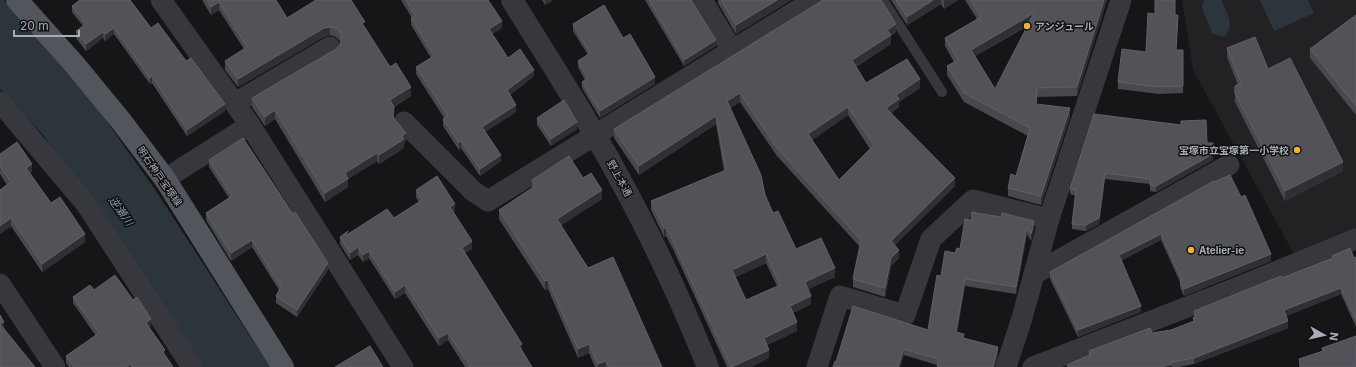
<svg xmlns="http://www.w3.org/2000/svg" width="1356" height="367" viewBox="0 0 1356 367" font-family="Inter,'Noto Sans JP',sans-serif">
<style>
.built{fill:#222225}
.water{fill:#2c353c}
.lines{fill:none;stroke-linecap:round;stroke-linejoin:round}
.service{stroke:#37383d;stroke-width:10}
.minor{stroke:#37383d;stroke-width:21}
.tertiary{stroke:#37383d;stroke-width:22}
.primary{stroke:#53555c;stroke-width:22}
.wall{fill:#47494d;fill-rule:evenodd}
.shaded-wall{fill:#2f3033}
.building{fill:#525359;stroke:#5f6168;fill-rule:evenodd}
.poi-dot{fill:#f2b134;stroke:#111113;stroke-width:1.5}
.labels{text-anchor:middle;stroke-width:3;stroke-linejoin:round;paint-order:stroke}
.poi-label{font-size:10px;font-weight:bold;fill:#a8adb8;stroke:#111113;text-anchor:start}
.street-label{font-size:10px;fill:#a8adb8;stroke:#111113}
.water-label{font-size:11px;font-style:italic;fill:#7f9bb3;stroke:#111113}
</style>
<rect width="100%" height="100%" fill="#161618"/>
<path class="built" d="M 1182,0 L 1356,0 L 1356,230 L 1294,254 L 1193,70 Z"/>
<g class="water">
<path d="M 0,0 L 4,0 L 93,102 L 156,191 L 270,367 L 199,367 L 115,236 L 43,135 L 0,89 Z"/>
<path d="M 1204,0 L 1221,0 C 1227,13 1234,23 1226,36 L 1219,36 L 1212,33 L 1202,8 Z"/>
<path d="M 1260,0 L 1308,0 L 1314,13 L 1274,31 Z"/>
</g>
<g class="lines">
<path class="service" d="M 883,0 L 942,92"/>
<g class="minor">
<path d="M 161,0 L 250,125 L 403,367"/>
<path d="M 702,0 L 732,50"/>
<path d="M 0,102 L 86,204 L 192,367"/>
<path d="M 235,103 L 330,47"/>
<path d="M 404,122 L 473,191 L 488,201 L 814,0"/>
<path d="M 165,179 L 250,125"/>
<path d="M 1034,274 L 1229,165"/>
<path d="M 0,284 L 55,367"/>
<path d="M 817,367 L 840,296 L 905,315 L 931,239 L 973,200 L 1049,219"/>
<path d="M 1006,367 L 1022,318 L 1049,219 L 1121,0"/>
<path d="M 1033,367 L 1231,290 L 1356,239"/>
</g>
<path class="tertiary" d="M 512,0 C 547,57 584,113 616,172 C 651,235 681,300 708,367"/>
<path class="primary" d="M 17,0 L 75,65 L 121,121 L 165,179 L 283,367"/>
</g>
<g class="wall">
<path d="M 202,0 L 276,0 L 287,18 L 365,27 L 390,67 L 411,96 L 394,107 L 394,118 L 406,141 L 404,143 L 404,148 L 379,164 L 377,161 L 348,179 L 348,187 L 325,202 L 275,119 L 265,126 L 252,107 L 252,98 L 336,49 L 340,45 L 341,43 L 340,41 L 336,37 L 330,35 L 324,37 L 238,87 L 225,70 L 225,61 L 244,49 L 219,10 L 211,15 Z"/>
<path d="M 401,0 L 488,0 L 502,28 L 492,34 L 508,58 L 534,76 L 510,95 L 516,112 L 485,132 L 501,161 L 480,176 L 461,148 L 459,150 L 443,126 L 443,119 L 444,118 L 416,74 L 416,67 L 431,58 L 411,25 L 411,18 L 412,18 Z"/>
<path d="M 542,0 L 553,0 L 545,5 Z"/>
<path d="M 645,0 L 691,0 L 716,46 L 684,66 Z"/>
<path d="M 718,0 L 791,0 L 736,34 L 718,3 Z"/>
<path d="M 891,0 L 958,0 L 944,9 L 941,4 L 907,25 Z"/>
<path d="M 965,0 L 1107,0 L 1077,96 L 1037,97 L 1036,104 L 1070,117 L 1041,205 L 1008,196 L 1008,188 L 1016,176 L 1028,136 L 964,102 L 947,75 L 947,66 L 954,62 L 945,46 L 945,38 L 977,19 ZM 1028,26 L 995,89 L 975,56 Z"/>
<path d="M 820,2 L 896,32 L 891,36 L 891,44 L 856,67 L 866,83 L 920,88 L 899,102 L 899,107 L 891,113 L 955,186 L 895,245 L 899,258 L 891,266 L 885,297 L 853,287 L 853,279 L 860,247 L 777,156 L 740,102 L 730,108 L 773,213 L 796,249 L 835,277 L 808,289 L 811,304 L 793,313 L 797,331 L 767,345 L 769,358 L 751,367 L 727,367 L 673,249 L 666,236 L 664,237 L 651,210 L 651,201 L 724,171 L 716,124 L 639,175 L 614,138 L 614,129 ZM 848,115 L 870,149 L 839,180 L 812,140 ZM 766,263 L 777,286 L 746,300 L 735,277 Z"/>
<path d="M 72,6 L 151,28 L 186,61 L 225,111 L 187,136 L 152,83 L 150,84 L 114,34 L 105,41 L 103,38 L 86,51 L 76,38 L 76,31 L 83,26 L 72,12 Z"/>
<path d="M 1175,15 L 1178,22 L 1176,50 L 1183,50 L 1183,93 L 1159,94 L 1118,89 L 1118,82 L 1146,52 Z"/>
<path d="M 1356,15 L 1356,115 L 1310,58 L 1310,49 Z"/>
<path d="M 573,24 L 623,38 L 655,84 L 600,118 L 582,88 L 582,82 L 585,80 L 578,67 L 578,61 L 588,55 L 573,31 Z"/>
<path d="M 1227,48 L 1268,69 L 1343,171 L 1285,201 L 1235,102 L 1235,86 L 1238,85 L 1227,57 Z"/>
<path d="M 1094,114 L 1213,160 L 1156,192 L 1150,191 L 1150,184 L 1105,179 L 1099,224 L 1086,231 L 1072,229 L 1072,224 L 1076,196 L 1070,194 L 1070,189 Z"/>
<path d="M 537,118 L 577,129 L 551,146 L 537,125 Z"/>
<path d="M 0,154 L 32,172 L 30,173 L 51,203 L 85,242 L 42,272 L 11,226 L 0,234 L 0,190 L 7,185 L 0,174 Z"/>
<path d="M 209,160 L 328,270 L 297,317 L 276,303 L 276,296 L 279,290 L 252,247 L 231,261 L 206,220 L 206,213 L 229,198 L 209,167 Z"/>
<path d="M 583,178 L 602,199 L 561,225 L 588,268 L 662,367 L 595,367 L 589,353 L 578,358 L 548,289 L 545,290 L 499,219 L 499,210 L 532,188 L 532,180 Z"/>
<path d="M 1214,182 L 1241,197 L 1271,261 L 1184,296 L 1180,287 L 1180,282 L 1161,240 L 1122,260 L 1141,312 L 1078,337 L 1050,279 L 1050,272 Z"/>
<path d="M 416,190 L 455,211 L 453,212 L 472,249 L 465,253 L 532,367 L 465,367 L 448,340 L 439,346 L 405,293 L 395,299 L 369,258 L 363,262 L 358,255 L 350,260 L 340,244 L 340,237 L 394,218 L 419,203 L 416,197 Z"/>
<path d="M 965,219 L 1034,228 L 1031,241 L 1027,234 L 1016,294 L 965,286 L 957,332 L 964,338 L 998,354 L 995,367 L 937,367 L 937,365 L 904,355 L 900,367 L 833,367 L 836,362 L 928,330 L 941,276 L 955,253 L 960,249 Z"/>
<path d="M 1332,256 L 1354,258 L 1356,257 L 1356,327 L 1341,294 L 1286,316 L 1288,328 L 1194,364 L 1179,367 L 1067,367 L 1067,365 L 1089,355 L 1089,351 L 1152,333 L 1171,330 L 1193,322 L 1193,318 L 1194,318 L 1194,311 L 1282,278 L 1332,259 Z"/>
<path d="M 94,290 L 133,300 L 151,326 L 149,327 L 165,355 L 173,367 L 69,367 L 66,363 L 66,356 L 96,336 L 73,303 L 73,297 Z"/>
<path d="M 1322,348 L 1356,367 L 1299,367 L 1299,359 L 1322,352 Z"/>
</g>
<g class="shaded-wall">
<path d="M 545,0 L 553,0 L 545,5 Z"/>
<path d="M 777,0 L 791,0 L 736,34 L 736,25 Z"/>
<path d="M 933,0 L 941,0 L 941,4 L 907,25 L 907,17 Z"/>
<path d="M 945,0 L 958,0 L 944,9 L 944,1 Z"/>
<path d="M 1104,0 L 1107,0 L 1077,96 L 1077,87 Z"/>
<path d="M 219,2 L 219,10 L 211,15 L 211,7 Z"/>
<path d="M 1034,13 L 1034,22 L 971,58 L 971,50 Z"/>
<path d="M 502,21 L 502,28 L 489,36 L 489,29 Z"/>
<path d="M 896,24 L 896,32 L 891,36 L 891,44 L 852,69 L 852,60 L 887,30 Z"/>
<path d="M 330,27 L 330,35 L 324,37 L 238,87 L 238,79 L 324,28 Z"/>
<path d="M 114,28 L 114,34 L 105,41 L 105,34 Z"/>
<path d="M 103,32 L 103,38 L 86,51 L 86,44 Z"/>
<path d="M 716,40 L 716,46 L 684,66 L 684,60 Z"/>
<path d="M 534,70 L 534,76 L 507,97 L 507,90 Z"/>
<path d="M 152,76 L 152,83 L 150,84 L 150,78 Z"/>
<path d="M 655,77 L 655,84 L 600,118 L 600,111 Z"/>
<path d="M 920,79 L 920,88 L 899,102 L 899,107 L 886,116 L 886,108 L 896,95 Z"/>
<path d="M 411,87 L 411,96 L 390,109 L 390,100 Z"/>
<path d="M 740,93 L 740,102 L 727,110 L 727,101 Z"/>
<path d="M 225,104 L 225,111 L 187,136 L 187,130 Z"/>
<path d="M 516,105 L 516,112 L 482,134 L 482,127 Z"/>
<path d="M 394,107 L 394,116 L 393,125 L 393,117 Z"/>
<path d="M 848,107 L 848,115 L 808,143 L 808,134 Z"/>
<path d="M 1070,108 L 1070,117 L 1041,205 L 1041,196 Z"/>
<path d="M 275,110 L 275,119 L 265,126 L 265,117 Z"/>
<path d="M 716,116 L 716,124 L 639,175 L 639,166 Z"/>
<path d="M 577,122 L 577,129 L 551,146 L 551,139 Z"/>
<path d="M 406,133 L 406,141 L 404,143 L 404,148 L 379,164 L 379,155 L 402,136 Z"/>
<path d="M 461,141 L 461,148 L 459,150 L 459,143 Z"/>
<path d="M 377,153 L 377,161 L 348,179 L 348,187 L 325,202 L 325,193 L 345,173 Z"/>
<path d="M 1213,154 L 1213,160 L 1156,192 L 1156,186 Z"/>
<path d="M 501,155 L 501,161 L 480,176 L 480,169 Z"/>
<path d="M 1343,162 L 1343,171 L 1285,201 L 1285,191 Z"/>
<path d="M 32,164 L 32,172 L 26,176 L 26,168 Z"/>
<path d="M 1105,173 L 1105,179 L 1099,224 L 1086,231 L 1086,225 Z"/>
<path d="M 955,178 L 955,186 L 891,249 L 891,241 Z"/>
<path d="M 602,190 L 602,199 L 557,228 L 557,219 Z"/>
<path d="M 455,204 L 455,211 L 450,214 L 450,207 Z"/>
<path d="M 11,218 L 11,226 L 0,234 L 0,226 Z"/>
<path d="M 1034,221 L 1034,228 L 1031,241 L 1031,234 Z"/>
<path d="M 1027,227 L 1027,234 L 1016,294 L 1016,287 Z"/>
<path d="M 664,228 L 666,228 L 666,236 L 664,237 Z"/>
<path d="M 85,234 L 85,242 L 42,272 L 42,264 Z"/>
<path d="M 1161,234 L 1161,240 L 1119,261 L 1119,255 Z"/>
<path d="M 252,240 L 252,247 L 231,261 L 231,253 Z"/>
<path d="M 472,241 L 472,249 L 462,255 L 462,248 Z"/>
<path d="M 358,247 L 358,255 L 350,260 L 350,253 Z"/>
<path d="M 899,250 L 899,258 L 891,266 L 885,297 L 885,288 L 891,258 Z"/>
<path d="M 369,251 L 369,258 L 363,262 L 363,255 Z"/>
<path d="M 766,254 L 766,263 L 732,279 L 732,270 Z"/>
<path d="M 1271,254 L 1271,261 L 1184,296 L 1184,289 Z"/>
<path d="M 328,263 L 328,270 L 297,317 L 297,310 Z"/>
<path d="M 835,268 L 835,277 L 805,291 L 805,282 Z"/>
<path d="M 965,279 L 965,286 L 956,338 L 956,332 Z"/>
<path d="M 548,280 L 548,289 L 545,290 L 545,281 Z"/>
<path d="M 405,285 L 405,293 L 395,299 L 395,292 Z"/>
<path d="M 1341,288 L 1341,294 L 1284,317 L 1284,310 Z"/>
<path d="M 811,296 L 811,304 L 790,314 L 790,306 Z"/>
<path d="M 1141,306 L 1141,312 L 1078,337 L 1078,330 Z"/>
<path d="M 151,319 L 151,326 L 146,330 L 146,323 Z"/>
<path d="M 1288,321 L 1288,328 L 1194,364 L 1194,358 Z"/>
<path d="M 4,322 L 4,328 L 0,331 L 0,324 Z"/>
<path d="M 797,322 L 797,331 L 764,346 L 764,338 Z"/>
<path d="M 448,333 L 448,340 L 439,346 L 439,338 Z"/>
<path d="M 522,344 L 522,351 L 519,346 Z"/>
<path d="M 589,344 L 589,353 L 578,358 L 578,349 Z"/>
<path d="M 998,347 L 998,354 L 995,367 L 993,367 Z"/>
<path d="M 904,349 L 904,355 L 900,367 L 898,367 Z"/>
<path d="M 769,350 L 769,358 L 751,367 L 732,367 Z"/>
<path d="M 606,361 L 606,367 L 598,367 L 598,364 Z"/>
<path d="M 131,364 L 131,367 L 126,367 Z"/>
<path d="M 1172,364 L 1172,367 L 1161,367 Z"/>
</g>
<g class="building">
<path d="M 80,0 L 130,0 L 151,28 L 158,23 L 186,61 L 191,58 L 225,104 L 187,130 L 152,76 L 150,78 L 114,28 L 105,34 L 103,32 L 86,44 L 76,31 L 86,24 L 72,6 Z"/>
<path d="M 207,0 L 276,0 L 287,18 L 316,0 L 351,0 L 365,22 L 362,23 L 390,67 L 396,63 L 411,87 L 390,100 L 394,107 L 393,117 L 406,133 L 402,136 L 404,139 L 379,155 L 377,153 L 345,173 L 348,179 L 325,193 L 275,110 L 265,117 L 252,98 L 336,49 L 340,45 L 342,39 L 340,32 L 336,28 L 330,27 L 324,28 L 238,79 L 225,61 L 247,47 L 219,2 L 211,7 Z"/>
<path d="M 406,0 L 488,0 L 502,21 L 489,29 L 508,58 L 520,49 L 534,70 L 507,90 L 516,105 L 482,127 L 501,155 L 480,169 L 461,141 L 459,143 L 443,119 L 448,116 L 416,67 L 434,56 L 411,18 L 415,16 Z"/>
<path d="M 649,0 L 691,0 L 716,40 L 684,60 Z"/>
<path d="M 721,0 L 777,0 L 736,25 Z"/>
<path d="M 822,0 L 881,0 L 896,24 L 887,30 L 891,35 L 852,60 L 866,83 L 907,59 L 920,79 L 896,95 L 899,99 L 886,108 L 955,178 L 891,241 L 899,250 L 891,258 L 885,288 L 853,279 L 861,240 L 777,148 L 740,93 L 727,101 L 761,175 L 765,195 L 773,213 L 778,211 L 796,249 L 821,238 L 835,268 L 805,282 L 811,296 L 790,306 L 797,322 L 764,338 L 769,350 L 731,367 L 673,241 L 666,228 L 664,228 L 651,201 L 726,170 L 716,116 L 639,166 L 614,129 L 820,2 ZM 848,107 L 874,145 L 839,180 L 808,134 ZM 766,254 L 780,285 L 746,300 L 732,270 Z"/>
<path d="M 896,0 L 933,0 L 907,17 Z"/>
<path d="M 970,0 L 1104,0 L 1077,87 L 1037,88 L 1036,104 L 1070,108 L 1041,196 L 1008,188 L 1011,174 L 1016,176 L 1030,128 L 964,93 L 947,66 L 958,60 L 945,38 L 981,17 ZM 1034,13 L 995,89 L 971,50 Z"/>
<path d="M 1155,0 L 1175,0 L 1175,15 L 1178,15 L 1176,50 L 1183,50 L 1183,86 L 1159,87 L 1118,82 L 1122,49 L 1146,52 L 1148,13 L 1155,14 Z"/>
<path d="M 604,5 L 623,38 L 630,34 L 655,77 L 600,111 L 582,82 L 588,78 L 578,61 L 590,53 L 573,24 Z"/>
<path d="M 1356,15 L 1356,106 L 1310,49 Z"/>
<path d="M 1255,37 L 1268,69 L 1290,58 L 1343,162 L 1285,191 L 1235,93 L 1235,86 L 1241,83 L 1227,48 Z"/>
<path d="M 564,100 L 577,122 L 551,139 L 537,118 Z"/>
<path d="M 1094,114 L 1181,125 L 1181,121 L 1206,120 L 1207,143 L 1213,143 L 1213,154 L 1156,186 L 1150,185 L 1150,179 L 1105,173 L 1099,218 L 1086,225 L 1072,224 L 1076,190 L 1070,189 Z"/>
<path d="M 243,138 L 293,214 L 295,212 L 328,263 L 297,310 L 276,296 L 281,287 L 252,240 L 231,253 L 206,213 L 232,196 L 209,160 Z"/>
<path d="M 17,142 L 32,164 L 26,168 L 51,203 L 60,197 L 85,234 L 42,264 L 11,218 L 0,226 L 0,190 L 11,182 L 0,166 L 0,154 Z"/>
<path d="M 569,156 L 583,178 L 591,173 L 602,190 L 557,219 L 588,268 L 613,257 L 662,367 L 609,367 L 606,361 L 598,364 L 589,344 L 578,349 L 548,280 L 545,281 L 499,210 L 535,186 L 532,180 Z"/>
<path d="M 1230,175 L 1241,197 L 1245,195 L 1271,254 L 1184,289 L 1180,281 L 1182,280 L 1161,234 L 1119,255 L 1141,306 L 1078,330 L 1050,272 L 1214,181 L 1214,182 Z"/>
<path d="M 437,176 L 455,204 L 450,207 L 472,241 L 462,248 L 522,344 L 519,346 L 532,367 L 468,367 L 470,366 L 448,333 L 439,338 L 405,285 L 395,292 L 369,251 L 363,255 L 358,247 L 350,253 L 340,237 L 348,231 L 345,236 L 387,209 L 394,218 L 422,200 L 416,190 Z"/>
<path d="M 972,212 L 1001,217 L 1002,213 L 1034,221 L 1031,234 L 1027,227 L 1016,287 L 965,279 L 956,332 L 964,334 L 963,338 L 998,347 L 993,367 L 941,367 L 937,366 L 939,359 L 904,349 L 898,367 L 833,367 L 835,361 L 836,362 L 853,306 L 928,330 L 937,275 L 941,276 L 945,251 L 955,253 L 957,248 L 960,249 L 965,219 L 971,220 Z"/>
<path d="M 1350,248 L 1354,258 L 1356,257 L 1356,320 L 1341,288 L 1284,310 L 1288,321 L 1194,358 L 1171,362 L 1172,364 L 1161,367 L 1068,367 L 1067,365 L 1090,355 L 1089,351 L 1150,328 L 1152,333 L 1171,330 L 1194,321 L 1193,318 L 1196,317 L 1194,311 L 1281,276 L 1282,278 L 1333,258 L 1332,256 Z"/>
<path d="M 115,275 L 133,300 L 137,297 L 151,319 L 146,323 L 165,350 L 163,352 L 173,367 L 133,367 L 131,364 L 126,367 L 74,367 L 66,356 L 99,333 L 73,297 L 90,285 L 94,290 Z"/>
<path d="M 0,315 L 4,322 L 0,324 L 35,367 L 0,367 Z"/>
<path d="M 1356,336 L 1356,367 L 1301,367 L 1299,359 L 1323,351 L 1322,348 Z"/>
<path d="M 370,346 L 383,367 L 335,367 Z"/>
</g>
<g class="poi-dot">
<circle cx="1027" cy="26" r="4"/>
<circle cx="1297" cy="150" r="4"/>
<circle cx="1191" cy="250" r="4"/>
</g>
<g class="labels">
<g class="poi-label">
<text x="1035" y="30">アンジュール</text>
<text x="1289" y="154" text-anchor="end">宝塚市立宝塚第一小学校</text>
<text x="1199" y="254">Atelier-ie</text>
</g>
<g class="street-label">
<text transform="translate(160 176) rotate(55)" y="4">明石神戸宝塚線</text>
<text transform="translate(620 178) rotate(61)" y="4">野上本通</text>
</g>
<g class="water-label">
<text transform="translate(121 211) rotate(55)" y="4">逆瀬川</text>
</g>
</g>
<g transform="translate(1324 335) rotate(98)" stroke="#111113" stroke-width="3" paint-order="stroke">
<path d="M0-3L7 15L0 10L-7 15Z" fill="#a8adb8"/>
<text y="-6" font-size="11" font-weight="bold" text-anchor="middle" fill="#a8adb8">N</text>
</g>
<path d="M14 30v6h65v-6" fill="none" stroke="#a8adb8" stroke-width="2"/>
<text x="20" y="30" font-size="12" fill="#a8adb8" stroke="#111113" stroke-width="3" paint-order="stroke">20 m</text>
</svg>
